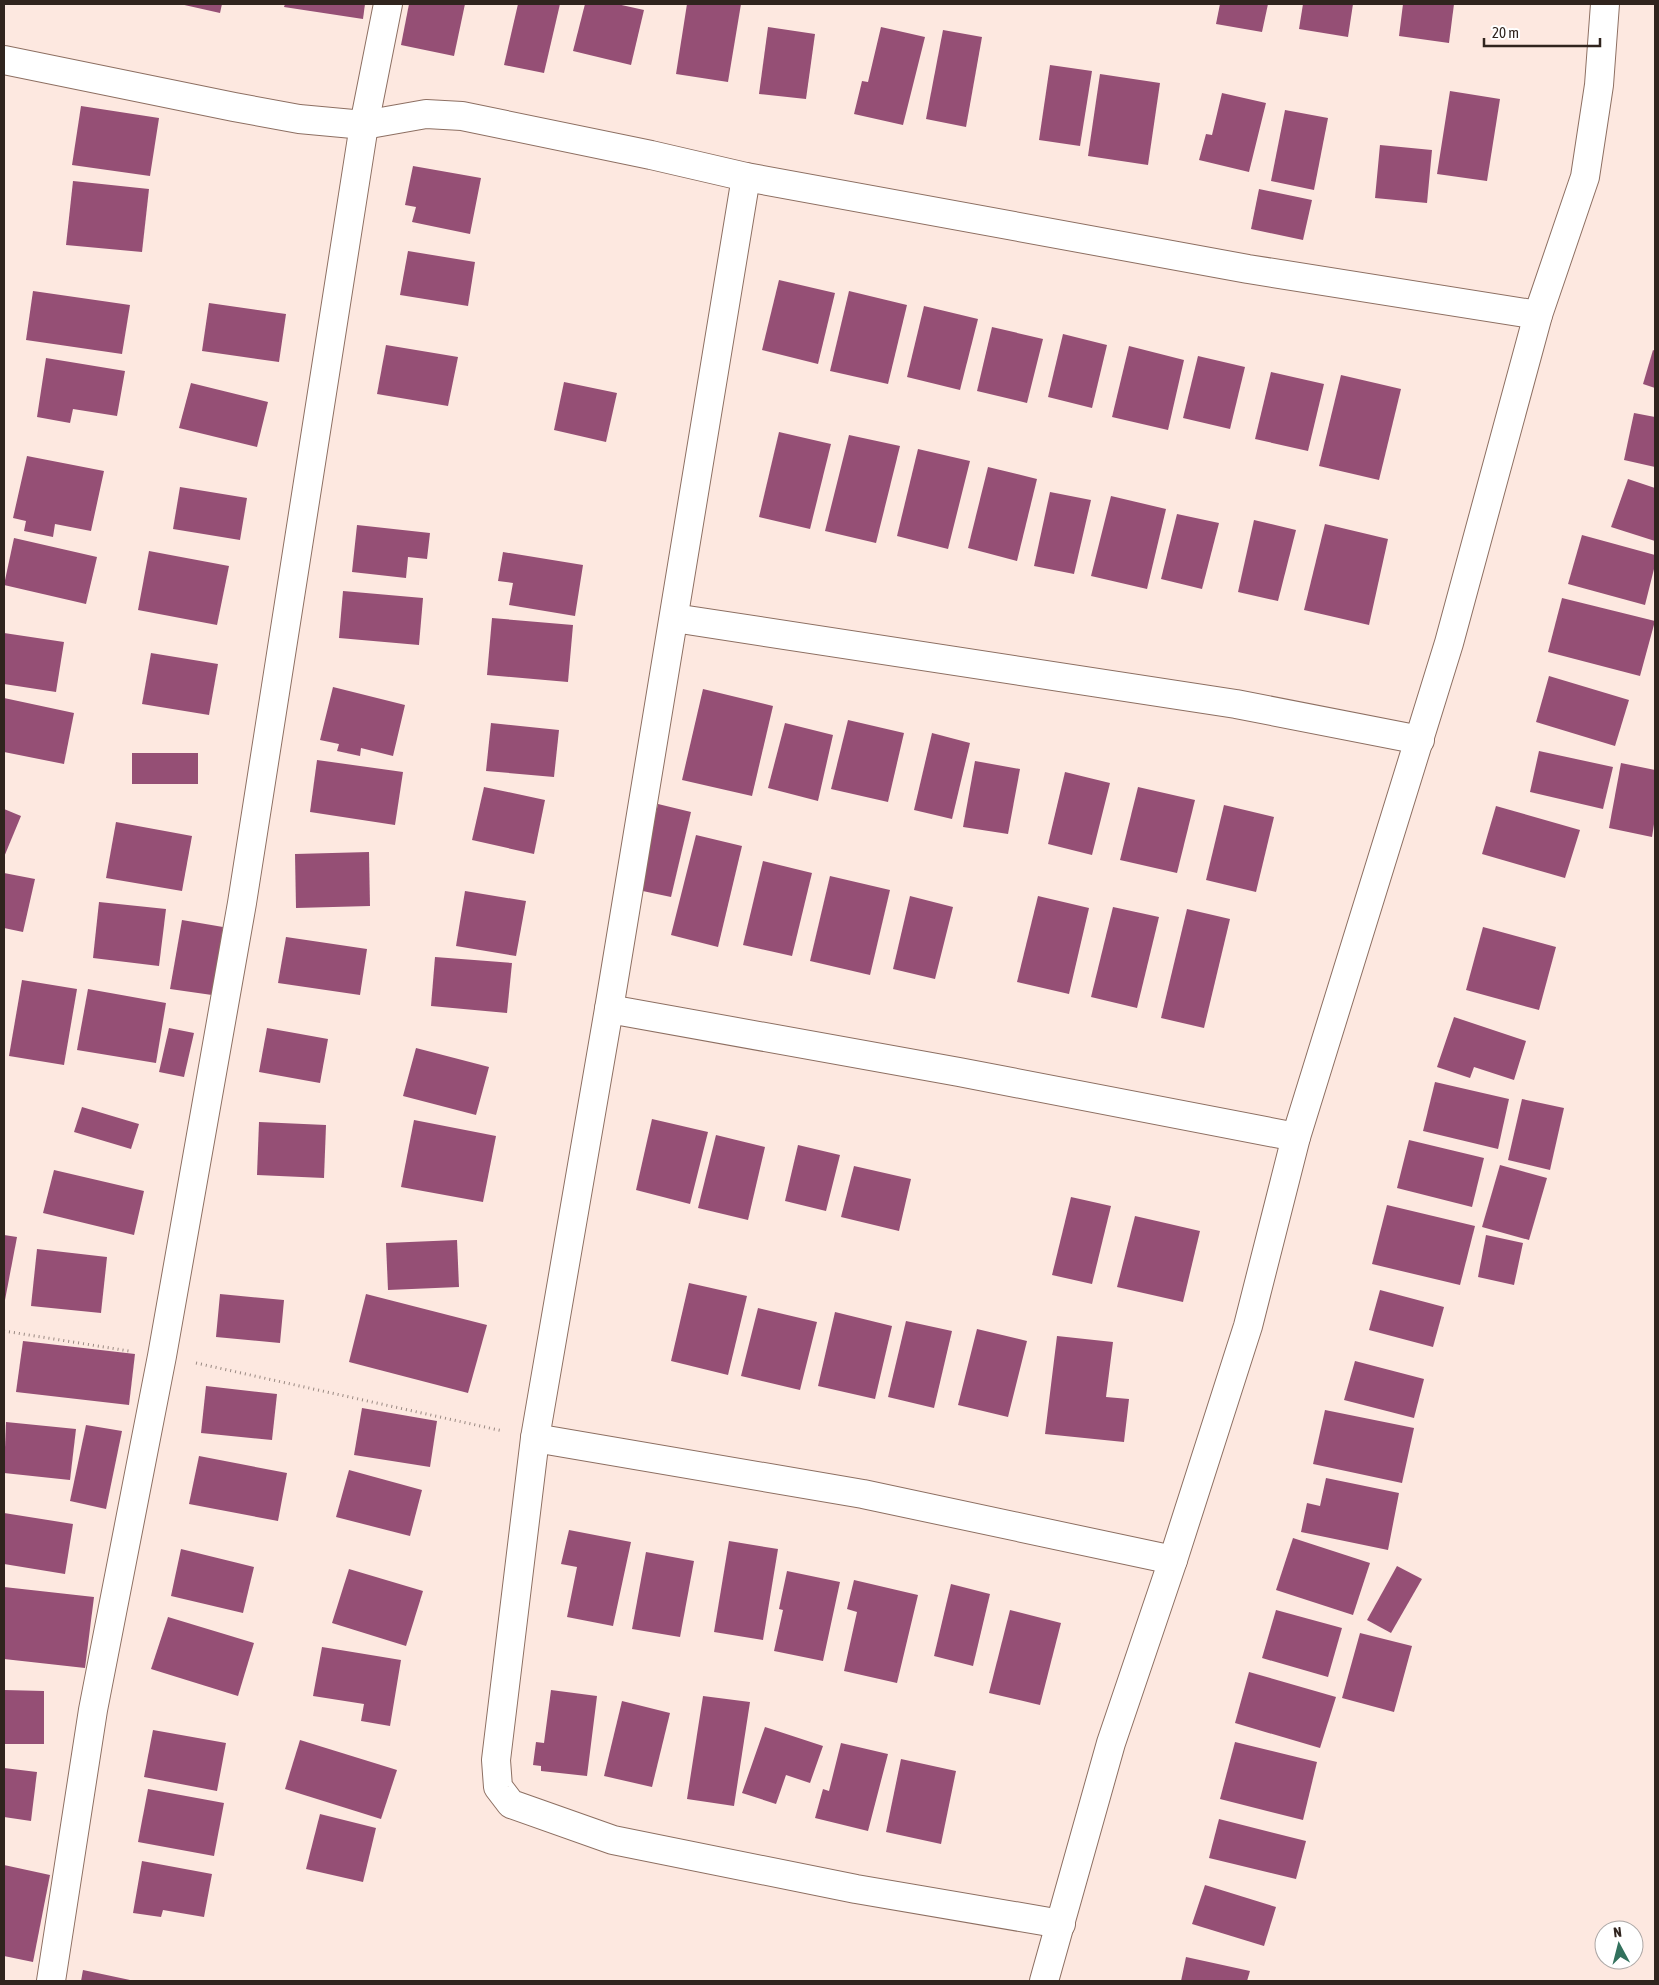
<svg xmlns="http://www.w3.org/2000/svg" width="1659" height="1985" viewBox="0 0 1659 1985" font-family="'Asap Condensed',sans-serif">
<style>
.building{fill:#954f75}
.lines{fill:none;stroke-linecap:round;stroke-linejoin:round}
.street-casing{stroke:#8d6f62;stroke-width:30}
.path{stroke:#998982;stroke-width:3;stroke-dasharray:1 4;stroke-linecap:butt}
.street{stroke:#fff;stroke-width:28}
</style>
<rect width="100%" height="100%" fill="#fde8e0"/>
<g class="building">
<path d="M 180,4 L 222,4 L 220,13 Z"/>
<path d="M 285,4 L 365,4 L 363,19 L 284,7 Z"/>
<path d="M 409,4 L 465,4 L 454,56 L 401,45 Z"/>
<path d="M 518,4 L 560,4 L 544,73 L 504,65 Z"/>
<path d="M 585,4 L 617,4 L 644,10 L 631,65 L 573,51 Z"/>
<path d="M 687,4 L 741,4 L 728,82 L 676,74 Z"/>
<path d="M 1220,4 L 1268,4 L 1262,32 L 1216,24 Z"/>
<path d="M 1303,4 L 1353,4 L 1348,37 L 1299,29 Z"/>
<path d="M 1403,4 L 1454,4 L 1449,43 L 1399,36 Z"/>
<path d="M 768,27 L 815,34 L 806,99 L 759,94 Z"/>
<path d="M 881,27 L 925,37 L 903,125 L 854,114 L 862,81 L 868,82 Z"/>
<path d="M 943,30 L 982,37 L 966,127 L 926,119 Z"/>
<path d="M 1050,65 L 1092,71 L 1080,146 L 1039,140 Z"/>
<path d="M 1100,74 L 1160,83 L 1148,165 L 1088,156 Z"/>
<path d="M 1450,91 L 1500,99 L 1487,181 L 1437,174 Z"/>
<path d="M 1222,93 L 1266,103 L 1249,172 L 1199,160 L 1206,134 L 1212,135 Z"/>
<path d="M 81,106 L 159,118 L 150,176 L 72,165 Z"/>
<path d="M 1285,110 L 1328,118 L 1314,190 L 1271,181 Z"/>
<path d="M 1380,145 L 1432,150 L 1427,203 L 1375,198 Z"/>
<path d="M 413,166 L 481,178 L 470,234 L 412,222 L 416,207 L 405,205 Z"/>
<path d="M 73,181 L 149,189 L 142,252 L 66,245 Z"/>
<path d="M 1259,189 L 1312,200 L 1303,240 L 1251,229 Z"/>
<path d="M 408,251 L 475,262 L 468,306 L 400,295 Z"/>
<path d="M 779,280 L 835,293 L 818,364 L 762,350 Z"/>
<path d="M 33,291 L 130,305 L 122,354 L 26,340 Z"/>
<path d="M 849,291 L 907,305 L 888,384 L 830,371 Z"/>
<path d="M 209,303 L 286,314 L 279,362 L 202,351 Z"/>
<path d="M 924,306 L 978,319 L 960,390 L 907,377 Z"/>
<path d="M 992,327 L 1043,339 L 1027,403 L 977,391 Z"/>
<path d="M 1063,334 L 1107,345 L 1092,408 L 1048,397 Z"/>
<path d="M 386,345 L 458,357 L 448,406 L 377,394 Z"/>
<path d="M 1129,346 L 1184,360 L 1168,430 L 1112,417 Z"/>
<path d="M 1653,350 L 1655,351 L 1655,388 L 1643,384 Z"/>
<path d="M 1198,356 L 1245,367 L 1230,429 L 1183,418 Z"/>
<path d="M 46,358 L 125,371 L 117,416 L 73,409 L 70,423 L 37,417 Z"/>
<path d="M 1271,372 L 1324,384 L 1308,451 L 1255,439 Z"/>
<path d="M 1341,375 L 1401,389 L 1379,480 L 1319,466 Z"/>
<path d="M 564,382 L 617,393 L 606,442 L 554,430 Z"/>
<path d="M 191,383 L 268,402 L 257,447 L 179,428 Z"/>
<path d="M 1634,413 L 1655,417 L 1655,467 L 1624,460 Z"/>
<path d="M 779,432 L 831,444 L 810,529 L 759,517 Z"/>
<path d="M 849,435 L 900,446 L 876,543 L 825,531 Z"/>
<path d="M 918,449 L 970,461 L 948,549 L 897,536 Z"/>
<path d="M 27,456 L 104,471 L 91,531 L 55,524 L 53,537 L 24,531 L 26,521 L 13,518 Z"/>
<path d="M 988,467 L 1037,479 L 1017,561 L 968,548 Z"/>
<path d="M 1628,479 L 1655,488 L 1655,541 L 1611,527 Z"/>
<path d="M 180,487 L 247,498 L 240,540 L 173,529 Z"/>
<path d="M 1050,492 L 1091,500 L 1074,574 L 1034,566 Z"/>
<path d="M 1111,496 L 1166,509 L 1147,589 L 1091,576 Z"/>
<path d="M 1177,514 L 1219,523 L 1202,589 L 1161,579 Z"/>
<path d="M 1254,520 L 1296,530 L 1278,601 L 1238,592 Z"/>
<path d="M 1325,524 L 1388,539 L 1369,625 L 1304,610 Z"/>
<path d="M 357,525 L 430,533 L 427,559 L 408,557 L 406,578 L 352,572 Z"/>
<path d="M 1582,535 L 1655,555 L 1655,565 L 1645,605 L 1568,584 Z"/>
<path d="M 14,538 L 97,557 L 86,604 L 4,585 Z"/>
<path d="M 149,551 L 229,566 L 217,625 L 138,610 Z"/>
<path d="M 503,552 L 583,565 L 575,616 L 509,605 L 513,583 L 498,581 Z"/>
<path d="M 343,591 L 423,598 L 419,645 L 339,638 Z"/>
<path d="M 1562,598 L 1655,621 L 1640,676 L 1548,652 Z"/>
<path d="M 492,618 L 573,625 L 568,682 L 487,675 Z"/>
<path d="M 4,633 L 64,642 L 56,692 L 4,684 Z"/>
<path d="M 151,653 L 218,664 L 209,715 L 142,704 Z"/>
<path d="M 1549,676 L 1629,700 L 1615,746 L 1536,722 Z"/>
<path d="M 333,687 L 405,705 L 393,756 L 361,748 L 360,756 L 337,751 L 339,744 L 320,740 Z"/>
<path d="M 703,689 L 773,706 L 752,796 L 682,780 Z"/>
<path d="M 4,698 L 74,713 L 64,764 L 4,752 Z"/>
<path d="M 848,720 L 904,733 L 888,802 L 831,789 Z"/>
<path d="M 491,723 L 559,730 L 554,777 L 486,771 Z"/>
<path d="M 785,723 L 833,735 L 818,801 L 768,788 Z"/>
<path d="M 932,733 L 970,743 L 952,819 L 914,810 Z"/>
<path d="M 1539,751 L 1613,767 L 1603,809 L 1530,792 Z"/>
<rect x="132" y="753" width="66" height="31"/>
<path d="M 317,760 L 403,772 L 395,825 L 310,812 Z"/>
<path d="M 975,761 L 1020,769 L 1008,834 L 963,827 Z"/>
<path d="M 1621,763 L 1655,770 L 1655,818 L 1652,837 L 1609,828 Z"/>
<path d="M 1065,772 L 1110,783 L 1092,855 L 1048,844 Z"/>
<path d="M 484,787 L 545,800 L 534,854 L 472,840 Z"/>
<path d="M 1138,787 L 1195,800 L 1177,873 L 1120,860 Z"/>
<path d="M 658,804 L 691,812 L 671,897 L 638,890 Z"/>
<path d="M 1224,805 L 1274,817 L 1256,892 L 1206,880 Z"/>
<path d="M 1496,806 L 1580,830 L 1565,878 L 1482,854 Z"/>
<path d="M 4,809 L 21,816 L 4,857 Z"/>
<path d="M 116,822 L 192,836 L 182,891 L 106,878 Z"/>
<path d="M 696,835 L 742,846 L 718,947 L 671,935 Z"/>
<path d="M 369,852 L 370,906 L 296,908 L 295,854 Z"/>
<path d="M 763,861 L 812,873 L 792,956 L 743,945 Z"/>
<path d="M 4,873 L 35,879 L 23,932 L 4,928 Z"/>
<path d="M 830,876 L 890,890 L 870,975 L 810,961 Z"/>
<path d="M 465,891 L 526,901 L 516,956 L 456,946 Z"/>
<path d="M 910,896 L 953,907 L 935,979 L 893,969 Z"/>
<path d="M 1038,896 L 1089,908 L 1069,994 L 1017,982 Z"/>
<path d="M 99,902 L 166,909 L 159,966 L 93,958 Z"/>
<path d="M 1113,907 L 1159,917 L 1137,1008 L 1091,997 Z"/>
<path d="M 1187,909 L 1230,919 L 1204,1028 L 1161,1018 Z"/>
<path d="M 182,920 L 223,927 L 212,995 L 170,989 Z"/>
<path d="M 1483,927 L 1556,947 L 1539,1010 L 1466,990 Z"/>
<path d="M 286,937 L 367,949 L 360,995 L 278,983 Z"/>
<path d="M 435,957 L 512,963 L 507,1013 L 431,1006 Z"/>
<path d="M 22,980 L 77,989 L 64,1065 L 9,1056 Z"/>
<path d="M 88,989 L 166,1003 L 156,1063 L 77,1050 Z"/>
<path d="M 1454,1017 L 1526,1041 L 1514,1080 L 1474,1067 L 1470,1078 L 1437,1067 Z"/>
<path d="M 169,1028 L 194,1033 L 184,1077 L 159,1072 Z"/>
<path d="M 267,1028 L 328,1039 L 320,1083 L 259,1072 Z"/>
<path d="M 416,1048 L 489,1067 L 476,1115 L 403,1096 Z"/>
<path d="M 1435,1082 L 1509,1099 L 1498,1149 L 1423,1131 Z"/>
<path d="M 1522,1099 L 1564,1108 L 1550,1170 L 1508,1160 Z"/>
<path d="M 82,1107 L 139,1124 L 131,1149 L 74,1132 Z"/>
<path d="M 652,1119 L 708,1132 L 690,1204 L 636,1190 Z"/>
<path d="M 414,1120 L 496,1136 L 483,1202 L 401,1187 Z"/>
<path d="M 259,1122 L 326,1125 L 324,1178 L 257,1175 Z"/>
<path d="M 716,1135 L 765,1147 L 748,1220 L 698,1208 Z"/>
<path d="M 1409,1140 L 1484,1158 L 1472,1207 L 1397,1188 Z"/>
<path d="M 798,1145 L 840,1155 L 826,1211 L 785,1201 Z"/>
<path d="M 1500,1165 L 1547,1178 L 1529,1240 L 1482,1227 Z"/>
<path d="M 854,1166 L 911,1179 L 899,1231 L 841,1217 Z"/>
<path d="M 54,1170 L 144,1191 L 134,1235 L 43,1213 Z"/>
<path d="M 1071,1197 L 1111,1206 L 1092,1284 L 1052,1275 Z"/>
<path d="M 1387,1205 L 1475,1226 L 1460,1285 L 1372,1264 Z"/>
<path d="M 1135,1216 L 1200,1231 L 1183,1302 L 1117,1287 Z"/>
<path d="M 4,1235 L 17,1237 L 5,1300 L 4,1300 Z"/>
<path d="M 1486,1235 L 1523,1243 L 1514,1285 L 1478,1277 Z"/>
<path d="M 457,1240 L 459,1287 L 388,1290 L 386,1243 Z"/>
<path d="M 37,1249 L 107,1257 L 101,1313 L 31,1306 Z"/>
<path d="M 689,1283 L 747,1296 L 728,1375 L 671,1361 Z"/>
<path d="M 1380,1290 L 1444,1307 L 1433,1347 L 1369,1330 Z"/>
<path d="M 220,1294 L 284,1300 L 280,1343 L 216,1337 Z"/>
<path d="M 366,1294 L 487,1325 L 468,1393 L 349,1362 Z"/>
<path d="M 758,1308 L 817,1322 L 800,1390 L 741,1376 Z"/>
<path d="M 835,1312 L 892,1326 L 875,1399 L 818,1386 Z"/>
<path d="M 906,1321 L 952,1331 L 934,1408 L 888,1397 Z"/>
<path d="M 977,1329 L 1027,1341 L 1008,1417 L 958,1405 Z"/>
<path d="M 1057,1336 L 1113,1342 L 1106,1397 L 1129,1399 L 1124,1442 L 1045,1434 Z"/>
<path d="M 23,1341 L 135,1354 L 129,1405 L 16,1392 Z"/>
<path d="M 1355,1361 L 1424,1379 L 1414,1418 L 1344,1400 Z"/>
<path d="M 206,1386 L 277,1394 L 272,1440 L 201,1433 Z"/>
<path d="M 362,1408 L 437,1421 L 430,1467 L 354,1455 Z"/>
<path d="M 1325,1410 L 1414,1428 L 1402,1483 L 1313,1464 Z"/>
<path d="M 6,1422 L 76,1429 L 70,1480 L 4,1473 Z"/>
<path d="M 86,1425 L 122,1431 L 106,1509 L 70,1501 Z"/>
<path d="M 199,1456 L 287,1473 L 278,1521 L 189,1504 Z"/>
<path d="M 349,1470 L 422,1490 L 410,1536 L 336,1517 Z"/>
<path d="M 1326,1478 L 1399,1493 L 1388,1550 L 1301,1532 L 1307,1503 L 1320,1506 Z"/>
<path d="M 4,1513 L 73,1524 L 65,1574 L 4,1564 Z"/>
<path d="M 569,1530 L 631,1542 L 613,1626 L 567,1617 L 577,1567 L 561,1564 Z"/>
<path d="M 1293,1538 L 1370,1563 L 1353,1615 L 1276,1590 Z"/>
<path d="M 729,1541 L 778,1549 L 763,1640 L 714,1632 Z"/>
<path d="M 181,1549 L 254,1567 L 243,1613 L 171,1596 Z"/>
<path d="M 646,1552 L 694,1561 L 680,1637 L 632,1629 Z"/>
<path d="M 1397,1566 L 1422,1579 L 1391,1633 L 1367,1620 Z"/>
<path d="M 349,1569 L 423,1591 L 406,1646 L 332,1623 Z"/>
<path d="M 787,1571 L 840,1582 L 823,1661 L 774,1651 L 783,1610 L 779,1609 Z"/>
<path d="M 854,1580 L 918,1595 L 897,1683 L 844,1671 L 857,1612 L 847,1609 Z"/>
<path d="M 951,1584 L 990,1594 L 973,1666 L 934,1656 Z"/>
<path d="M 4,1587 L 94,1597 L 85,1668 L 4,1659 Z"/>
<path d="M 1010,1610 L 1061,1623 L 1040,1705 L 989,1693 Z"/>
<path d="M 1276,1610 L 1342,1628 L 1328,1677 L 1262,1658 Z"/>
<path d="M 168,1617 L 254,1643 L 238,1696 L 151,1669 Z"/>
<path d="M 1360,1633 L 1412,1646 L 1394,1712 L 1342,1698 Z"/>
<path d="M 322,1647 L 401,1660 L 390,1726 L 361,1721 L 364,1704 L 313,1696 Z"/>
<path d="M 1249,1672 L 1336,1697 L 1320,1748 L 1235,1723 Z"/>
<path d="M 4,1690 L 44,1691 L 44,1744 L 4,1744 Z"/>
<path d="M 551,1690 L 597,1696 L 587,1776 L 541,1771 L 541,1766 L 533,1765 L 536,1742 L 544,1743 Z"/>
<path d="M 703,1696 L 750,1702 L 734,1806 L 687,1799 Z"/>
<path d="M 622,1701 L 670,1713 L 652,1787 L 604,1776 Z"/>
<path d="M 765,1727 L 823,1746 L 810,1783 L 786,1775 L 776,1804 L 742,1793 Z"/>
<path d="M 153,1730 L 226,1743 L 217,1791 L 144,1777 Z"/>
<path d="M 300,1740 L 397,1770 L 381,1819 L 285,1789 Z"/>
<path d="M 1235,1742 L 1317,1762 L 1303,1820 L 1220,1799 Z"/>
<path d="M 841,1743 L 888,1754 L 868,1831 L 815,1818 L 823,1789 L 829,1791 Z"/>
<path d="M 901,1759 L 956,1771 L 941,1844 L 886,1832 Z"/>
<path d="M 4,1768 L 37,1772 L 31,1821 L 4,1817 Z"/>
<path d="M 148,1789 L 224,1803 L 214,1856 L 138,1842 Z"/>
<path d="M 320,1814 L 376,1828 L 363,1882 L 306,1869 Z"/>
<path d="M 1219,1819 L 1306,1841 L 1296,1879 L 1209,1858 Z"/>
<path d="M 142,1861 L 212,1874 L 204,1917 L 163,1910 L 161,1917 L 133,1913 Z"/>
<path d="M 4,1865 L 50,1875 L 33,1962 L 4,1956 Z"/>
<path d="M 1205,1885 L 1276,1907 L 1264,1946 L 1192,1924 Z"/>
<path d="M 1186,1957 L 1250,1971 L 1247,1981 L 1181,1981 Z"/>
<path d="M 83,1970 L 130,1980 L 130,1981 L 81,1981 Z"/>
</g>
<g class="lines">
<g class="street-casing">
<g id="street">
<path d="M 4,60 L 234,107 L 299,119 L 364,125 L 426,114 L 462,116 L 651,155 L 746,177 L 1248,269 L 1538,315"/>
<path d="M 746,177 L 609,1009 L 535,1438 L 496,1760 L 498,1787 L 511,1804 L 613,1840 L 856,1889 L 1061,1924"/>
<path d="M 674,618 L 1236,704 L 1420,740"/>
<path d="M 609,1009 L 959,1072 L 1296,1137"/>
<path d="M 535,1438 L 863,1494 L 1173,1560"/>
<path d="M 51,1981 L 93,1710 L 162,1356 L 242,903 L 364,125 L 388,4"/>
<path d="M 1044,1981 L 1111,1743 L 1173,1560 L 1248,1326 L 1296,1137 L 1449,643 L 1538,315 L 1585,177 L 1599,85 L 1605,4"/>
</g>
</g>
<g class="path">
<path d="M 4,1331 L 129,1351"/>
<path d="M 196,1363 L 503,1431"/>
</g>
<use href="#street" class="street"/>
</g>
<rect width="1659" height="1985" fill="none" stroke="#30241e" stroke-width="10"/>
<g transform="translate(1619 1945) rotate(353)"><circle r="24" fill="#ffffff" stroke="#aca7a5"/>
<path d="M0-4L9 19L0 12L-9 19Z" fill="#32715d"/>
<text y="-8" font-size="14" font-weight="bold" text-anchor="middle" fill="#30241e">N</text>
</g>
<path d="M1484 38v8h116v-8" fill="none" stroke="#30241e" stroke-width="2.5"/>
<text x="1492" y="38" font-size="15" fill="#30241e" stroke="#ffffff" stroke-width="4" paint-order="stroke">20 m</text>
</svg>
